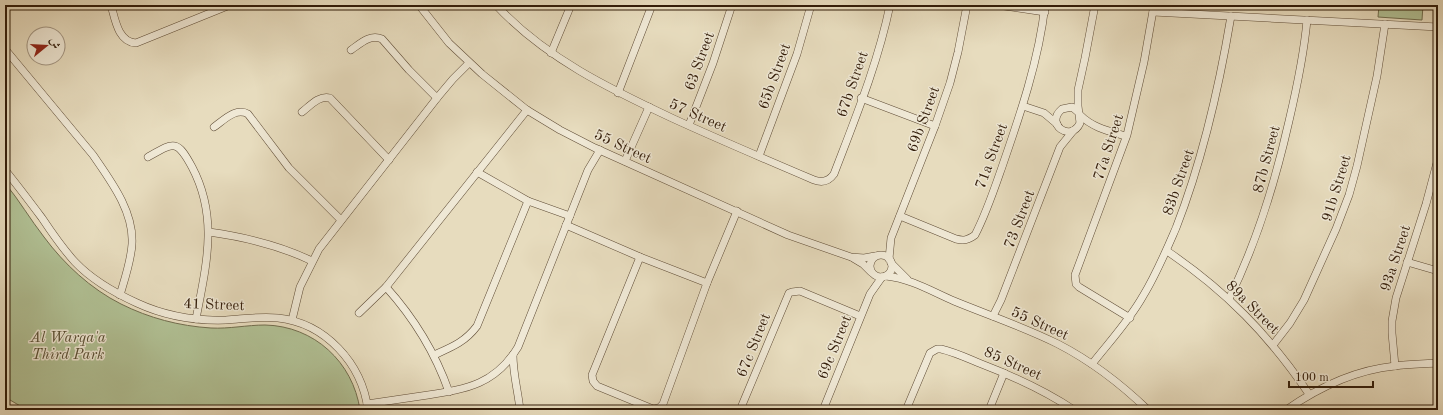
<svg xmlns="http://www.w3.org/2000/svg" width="1443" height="415" viewBox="0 0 1443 415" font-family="'Old Standard TT',Amiri,serif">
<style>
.green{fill:#b1c195;stroke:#726e4f}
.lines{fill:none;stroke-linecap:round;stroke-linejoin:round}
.minor-casing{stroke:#5f4c36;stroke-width:8}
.minor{stroke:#efe8d5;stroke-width:7}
.labels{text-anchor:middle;stroke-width:3;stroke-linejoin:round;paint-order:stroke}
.street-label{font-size:15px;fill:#321c09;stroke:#efe8d5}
.park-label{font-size:15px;font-style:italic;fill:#584e33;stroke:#efe8d5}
</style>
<rect width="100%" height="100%" fill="#e7dcbe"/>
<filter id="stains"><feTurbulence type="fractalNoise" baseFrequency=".005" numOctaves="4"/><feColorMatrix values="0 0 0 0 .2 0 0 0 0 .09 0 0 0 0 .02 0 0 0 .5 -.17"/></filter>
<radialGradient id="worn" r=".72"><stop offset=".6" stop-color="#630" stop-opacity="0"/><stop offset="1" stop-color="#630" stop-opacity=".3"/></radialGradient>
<g class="green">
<path d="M 1379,5 L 1423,5 L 1422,20 L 1378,17 Z"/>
<path d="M 5,183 C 19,200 30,219 44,237 C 64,264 91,289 121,304 C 149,318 179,326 211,328 C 229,329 247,325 265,325 C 314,326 353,362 360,410 L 27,410 L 5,397 Z"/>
</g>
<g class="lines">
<g class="minor-casing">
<g id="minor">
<path d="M 111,5 C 115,19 118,42 136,43 L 230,5"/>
<path d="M 419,5 L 449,43 L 482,74 L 527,110 L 560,130 L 595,148 L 788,235 L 851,257 L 864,258 L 875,256"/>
<path d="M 496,5 C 545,58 610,89 674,119 C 720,140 767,160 814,180 C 822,183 829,181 834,174 C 855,119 878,63 890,5"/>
<path d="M 997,5 L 1045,12"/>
<path d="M 1153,12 L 1438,27"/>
<path d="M 5,49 L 93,155 C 110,180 134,211 132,244 C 131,261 125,278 120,295"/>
<path d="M 351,50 C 361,43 370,34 382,39 L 409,70 L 437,98"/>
<path d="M 551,53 L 571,5"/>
<path d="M 618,93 L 652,5"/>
<path d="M 861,98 L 935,126"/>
<path d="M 1023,106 L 1044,113 L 1057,124"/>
<path d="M 302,112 C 310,106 319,95 330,98 L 389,160"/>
<path d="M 1078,112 L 1072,107 L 1062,109 C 1044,124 1071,143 1080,123 L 1078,106 L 1078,90 L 1085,58 L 1095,5"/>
<path d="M 1080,115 C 1093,128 1109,131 1126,136"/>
<path d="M 689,125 L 713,63 L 732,5"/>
<path d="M 214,127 C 224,120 236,107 248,114 L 289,168 L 341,220"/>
<path d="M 759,156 L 797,54 L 811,5"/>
<path d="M 148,157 C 174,142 177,139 192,167 C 219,218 206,266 196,319"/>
<path d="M 625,161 L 649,107"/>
<path d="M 5,170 C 18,186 30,202 42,218 C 52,233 62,248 75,262 C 92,280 115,293 137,303 C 165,316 196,321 226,320 C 243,319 260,316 278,318 C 325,323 362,363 368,410"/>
<path d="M 477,172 L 528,201 L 570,216"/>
<path d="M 900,216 L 956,239 C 964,241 968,240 975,235 C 986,214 994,190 1002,167 C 1020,115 1039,60 1045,5"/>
<path d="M 566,225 L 640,257 L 707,283"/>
<path d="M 209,232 C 245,237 279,245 312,261"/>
<path d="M 1167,251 C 1226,291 1269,335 1309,394"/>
<circle cx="881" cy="266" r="11"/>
<path d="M 640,257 L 592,375 L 593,381 L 597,386 L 653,409 L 659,408 L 663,404 L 707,283 L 737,211"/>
<path d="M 853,258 L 863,264 L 871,272"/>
<path d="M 889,259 L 891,238 L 935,126 L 950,83 L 958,52 L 967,5"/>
<path d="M 1407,262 L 1438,271"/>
<path d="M 891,263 L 907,279"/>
<path d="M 886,276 C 912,279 931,291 954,301 C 988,315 1024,327 1058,344 C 1091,361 1121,384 1148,410"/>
<path d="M 386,287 C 414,318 435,352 449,392"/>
<path d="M 1229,299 C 1257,242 1275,183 1289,121 C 1297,87 1304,54 1307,20"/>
<path d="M 359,313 L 386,287 L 527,110"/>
<path d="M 993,316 L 1001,300 L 1060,147 L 1073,131"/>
<path d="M 1130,318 L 1079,287 L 1076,284 L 1075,275 L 1127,135 L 1144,62 L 1154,5"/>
<path d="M 292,320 L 300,287 L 319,249 L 437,98 L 453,79 L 469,63"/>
<path d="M 1273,345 L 1290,323 L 1304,300 L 1336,229 L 1349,195 L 1357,166 L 1377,76 L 1385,24"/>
<path d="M 434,355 C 452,347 465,342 477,326 L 528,201"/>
<path d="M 513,355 C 513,374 518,391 520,410"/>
<path d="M 1092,364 C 1110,341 1129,321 1143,296 C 1156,275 1166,251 1176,228 C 1203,159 1219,88 1231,16"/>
<path d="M 1395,366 L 1392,333 L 1392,321 L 1396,298 L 1426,204 L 1438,159"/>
<path d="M 367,404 C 387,401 408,398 428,395 C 467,389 496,384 518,347 L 588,170 L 600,150"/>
<path d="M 5,406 L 10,410"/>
<path d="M 740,410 L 789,293 L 792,292 L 800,291 L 860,316"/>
<path d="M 823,410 L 870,294 L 882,277"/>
<path d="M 906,410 L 930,353 L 937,349 L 941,349 C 954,352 967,358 979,363 C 1013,376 1044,390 1074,410"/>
<path d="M 989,410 L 1004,373"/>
<path d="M 1286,410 C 1319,387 1355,370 1395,366 C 1409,364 1424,364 1438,363"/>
</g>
</g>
<use href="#minor" class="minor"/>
</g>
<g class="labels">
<g class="street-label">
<text transform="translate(699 61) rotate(-70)" y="5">63 Street</text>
<text transform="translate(774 76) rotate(-70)" y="5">65b Street</text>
<text transform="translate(852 84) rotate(-71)" y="5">67b Street</text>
<text transform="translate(698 115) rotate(24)" y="5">57 Street</text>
<text transform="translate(923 119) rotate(-70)" y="5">69b Street</text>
<text transform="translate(623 146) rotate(25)" y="5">55 Street</text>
<text transform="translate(1108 147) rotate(-72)" y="5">77a Street</text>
<text transform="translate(991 156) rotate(-70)" y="5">71a Street</text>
<text transform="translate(1266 159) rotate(-75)" y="5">87b Street</text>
<text transform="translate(1178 182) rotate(-71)" y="5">83b Street</text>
<text transform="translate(1336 188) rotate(-73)" y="5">91b Street</text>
<text transform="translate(1019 219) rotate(-69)" y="5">73 Street</text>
<text transform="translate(1395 258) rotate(-72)" y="5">93a Street</text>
<text transform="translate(214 304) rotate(2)" y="5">41 Street</text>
<text transform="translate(1253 307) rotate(45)" y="5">89a Street</text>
<text transform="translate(1040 323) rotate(24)" y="5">55 Street</text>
<text transform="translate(753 345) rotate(-68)" y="5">67c Street</text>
<text transform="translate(834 347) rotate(-68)" y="5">69c Street</text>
<text transform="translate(1013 363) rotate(24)" y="5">85 Street</text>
</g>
<g class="park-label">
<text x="68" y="342">Al Warqa'a<tspan x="68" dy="17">Third Park</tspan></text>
</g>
</g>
<rect width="1443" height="415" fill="none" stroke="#e7dcbe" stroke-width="20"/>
<rect x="6" y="6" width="1431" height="403" fill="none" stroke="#321c09" stroke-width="2"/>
<rect x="10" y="10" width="1423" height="395" fill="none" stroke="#321c09"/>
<g transform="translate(46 46) rotate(72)"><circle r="19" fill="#efe8d5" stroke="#a39683"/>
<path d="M0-3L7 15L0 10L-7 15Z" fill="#8f2418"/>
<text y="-6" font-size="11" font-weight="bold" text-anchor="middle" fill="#321c09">ش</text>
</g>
<path d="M1289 381v6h84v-6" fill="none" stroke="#321c09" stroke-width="2"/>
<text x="1295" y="381" font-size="12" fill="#321c09" stroke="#efe8d5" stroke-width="3" paint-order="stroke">100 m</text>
<rect width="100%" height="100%" filter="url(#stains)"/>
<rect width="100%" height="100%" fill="url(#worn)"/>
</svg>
